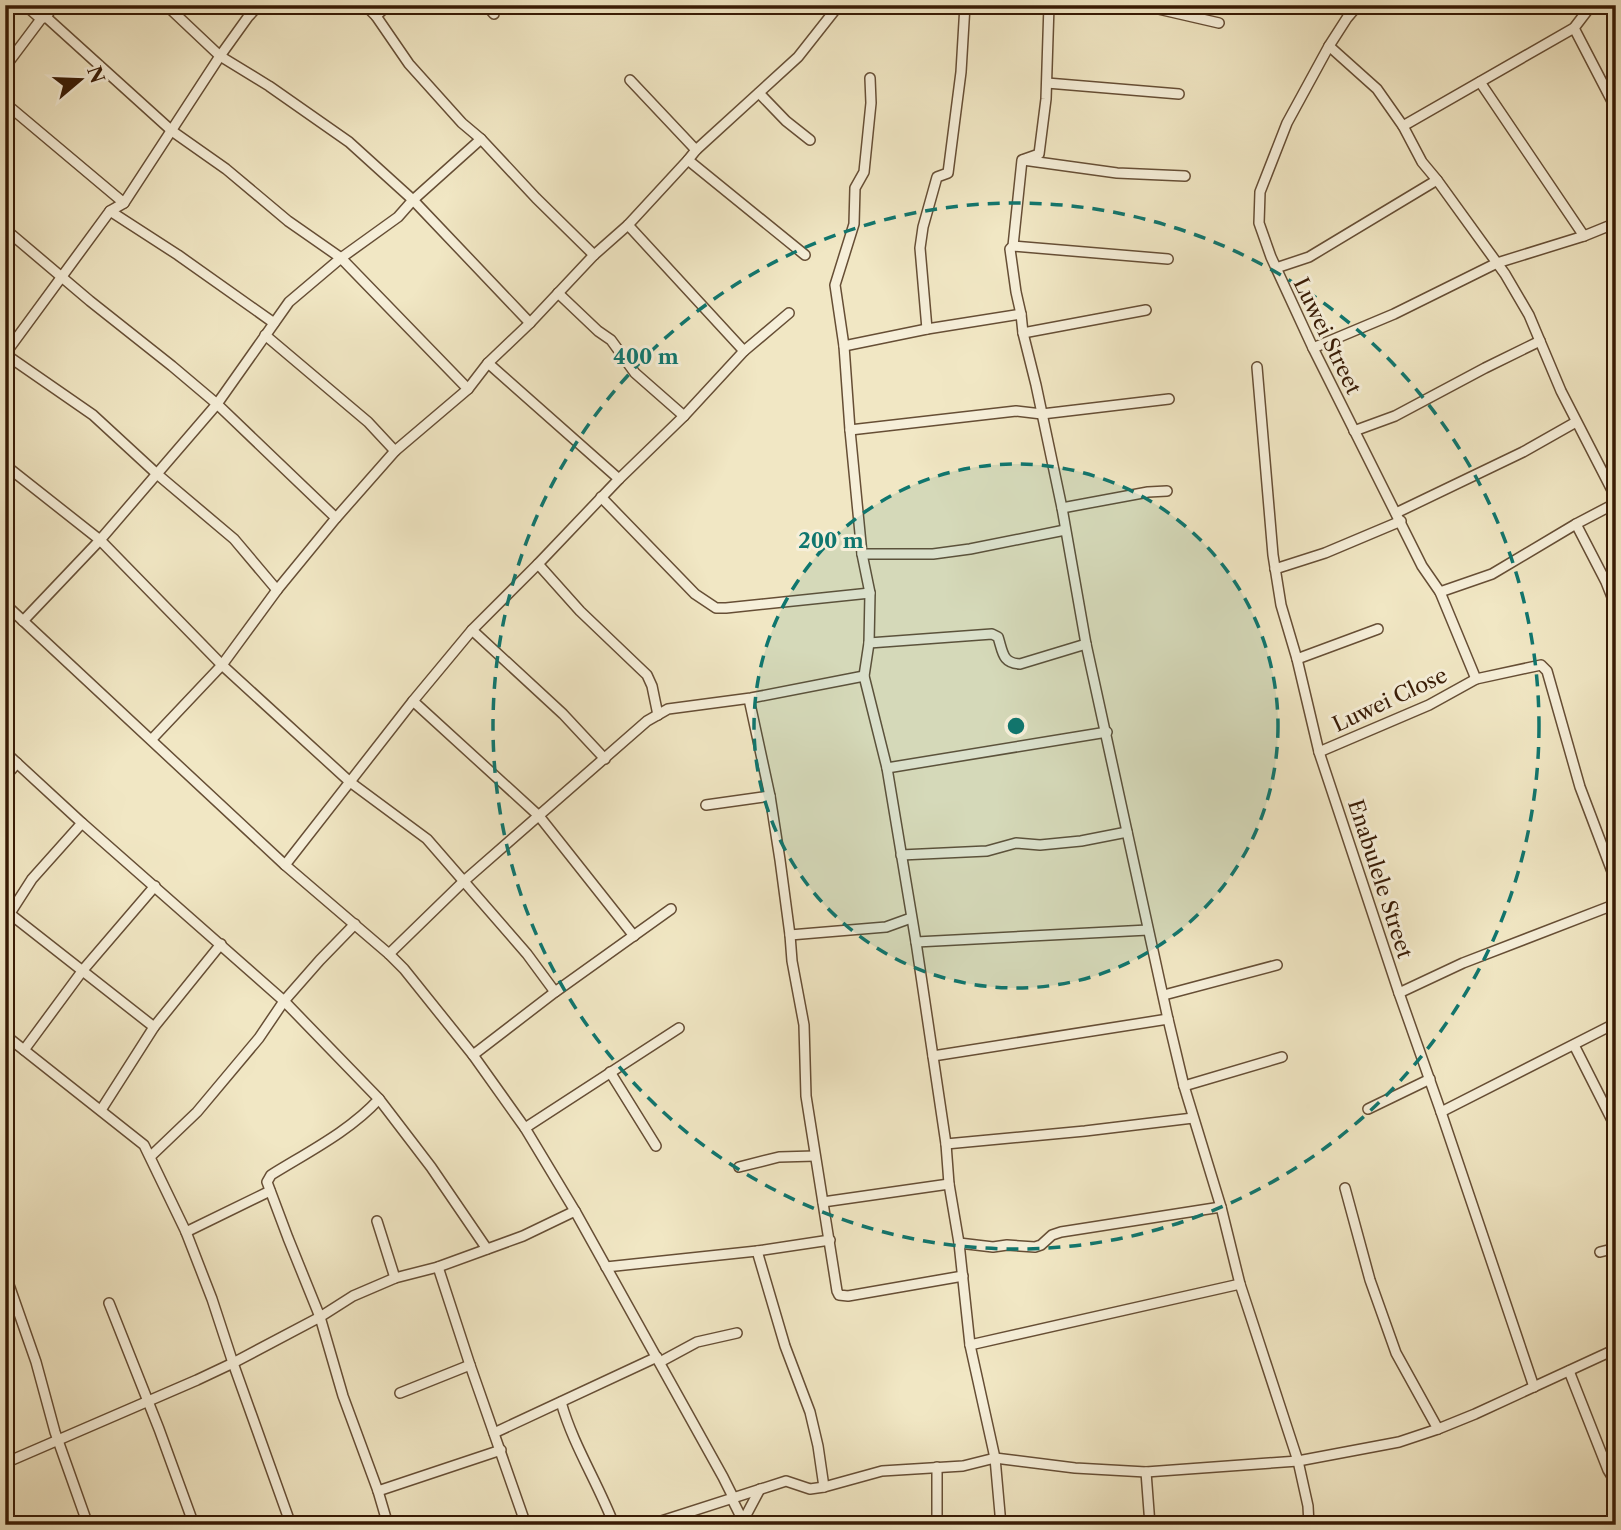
<svg xmlns="http://www.w3.org/2000/svg" width="1621" height="1530" viewBox="0 0 1621 1530" font-family="'Libre Caslon Text',serif">
<style>
.lines{fill:none;stroke-linecap:round;stroke-linejoin:round}
.minor-casing{stroke:#664e35;stroke-width:12}
.minor{stroke:#f6efd9;stroke-width:9}
.ring{fill:none;stroke:#0f766e;stroke-width:3.5;stroke-dasharray:12 9}
.labels{text-anchor:middle;stroke-width:6;stroke-linejoin:round;paint-order:stroke}
.street-label{font-size:21px;fill:#381b05;stroke:#f6efd9}
.centre{fill:#0f766e;stroke:#f6efd9;stroke-width:3.5}
.ring-label{font-size:21px;text-anchor:middle;font-weight:bold;fill:#0f766e;stroke:#f6efd9;stroke-width:6;stroke-linejoin:round;paint-order:stroke}
</style>
<rect width="100%" height="100%" fill="#f1e7c4"/>
<filter id="stains"><feTurbulence type="fractalNoise" baseFrequency=".00286" numOctaves="4"/><feColorMatrix values="0 0 0 0 .2 0 0 0 0 .09 0 0 0 0 .02 0 0 0 .5 -.17"/></filter>
<radialGradient id="worn" r=".72"><stop offset=".6" stop-color="#630" stop-opacity="0"/><stop offset="1" stop-color="#630" stop-opacity=".3"/></radialGradient>
<g class="lines">
<g class="minor-casing">
<g id="minor">
<path d="M 25,5 L 41,19"/>
<path d="M 166,5 L 220,56 L 269,86 L 349,142 L 413,200 L 530,323"/>
<path d="M 365,5 L 376,16 L 388,5"/>
<path d="M 486,5 L 494,14"/>
<path d="M 965,5 L 961,72 L 948,173 L 937,177 L 923,227 L 920,248 L 927,329 L 1021,314"/>
<path d="M 1049,5 L 1046,99 L 1039,154 L 1022,160 L 1013,246 L 1010,249 L 1016,292 L 1021,314 L 1023,333 L 1036,385 L 1062,508 L 1086,644 L 1168,1019 L 1184,1086 L 1221,1207 L 1240,1284 L 1298,1461 L 1308,1506 L 1309,1525"/>
<path d="M 1141,5 L 1219,23"/>
<path d="M 1358,5 L 1347,18 L 1329,46 L 1287,123 L 1260,192 L 1259,223 L 1271,257 L 1313,348 L 1422,566 L 1440,592 L 1476,679"/>
<path d="M 376,16 L 409,64 L 462,123 L 481,139 L 536,198 L 594,255"/>
<path d="M 46,17 L 172,131 L 226,169 L 288,221 L 341,258 L 468,389"/>
<path d="M 1574,28 L 1616,109"/>
<path d="M 1329,46 L 1377,89 L 1403,126 L 1422,162 L 1437,180 L 1505,274 L 1529,315 L 1561,391 L 1616,498"/>
<path d="M 5,67 L 41,19 L 46,17 L 54,5"/>
<path d="M 870,78 L 871,103 L 864,172 L 855,188 L 854,224 L 835,285 L 844,346 L 850,430 L 862,554 L 870,593 L 869,643 L 864,676 L 887,768 L 916,942 L 946,1144 L 949,1184 L 959,1243 L 970,1345 L 995,1458 L 1001,1525"/>
<path d="M 630,80 L 696,150"/>
<path d="M 1480,82 L 1584,236"/>
<path d="M 1047,83 L 1179,94"/>
<path d="M 759,93 L 786,121 L 810,140"/>
<path d="M 5,103 L 124,203"/>
<path d="M 1403,126 L 1574,28 L 1587,11 L 1595,5"/>
<path d="M 688,160 L 805,255"/>
<path d="M 1023,160 L 1117,173 L 1185,176"/>
<path d="M 110,211 L 178,255 L 274,323"/>
<path d="M 5,229 L 90,301 L 172,366 L 217,404 L 336,518"/>
<path d="M 1013,246 L 1168,259"/>
<path d="M 1276,268 L 1309,257 L 1437,180"/>
<path d="M 558,293 L 598,331 L 611,340 L 635,373 L 684,416"/>
<path d="M 1023,333 L 1146,310"/>
<path d="M 265,335 L 368,422 L 395,451"/>
<path d="M 844,346 L 927,329"/>
<path d="M 1313,348 L 1394,314 L 1497,263 L 1584,236 L 1616,223"/>
<path d="M 744,351 L 789,313"/>
<path d="M 5,354 L 110,211 L 124,203 L 220,56 L 248,17 L 259,5"/>
<path d="M 5,354 L 93,415 L 157,474 L 234,539 L 277,590"/>
<path d="M 488,363 L 619,479"/>
<path d="M 1257,367 L 1273,555 L 1281,605 L 1297,659 L 1319,752 L 1399,993 L 1441,1112 L 1534,1387"/>
<path d="M 850,430 L 1016,411 L 1042,414 L 1169,399"/>
<path d="M 1354,431 L 1395,416 L 1485,368 L 1540,341"/>
<path d="M 5,465 L 100,540 L 217,404 L 289,302 L 341,258 L 398,217 L 413,200 L 481,139"/>
<path d="M 601,497 L 695,594 L 716,608 L 726,608 L 870,593"/>
<path d="M 1062,508 L 1148,492 L 1167,491"/>
<path d="M 1396,513 L 1523,452 L 1576,422"/>
<path d="M 1576,524 L 1606,582 L 1616,607"/>
<path d="M 862,554 L 933,554 L 970,549 L 1065,530"/>
<path d="M 538,564 L 580,611 L 647,675 L 652,686 L 658,715"/>
<path d="M 1275,569 L 1325,553 L 1401,521"/>
<path d="M 1440,592 L 1492,574 L 1576,524 L 1616,503"/>
<path d="M 5,604 L 285,865 L 389,954 L 404,969 L 473,1055 L 525,1128 L 575,1211 L 723,1477 L 732,1495 L 732,1499 L 743,1521 L 743,1525"/>
<path d="M 23,621 L 100,540 L 222,665 L 350,782 L 427,839 L 527,954 L 555,992"/>
<path d="M 472,630 L 563,714 L 605,759"/>
<path d="M 869,643 L 992,634 L 998,637 C 1003,652 1002,663 1020,664 L 1086,644"/>
<path d="M 1297,659 L 1378,629"/>
<path d="M 749,699 L 770,796 L 780,860 L 790,935 L 792,961 L 804,1025 L 806,1096 L 837,1291 L 839,1295 L 848,1296 L 963,1276"/>
<path d="M 413,701 L 539,816 L 634,936"/>
<path d="M 152,739 L 222,665 L 277,590 L 336,518 L 395,451 L 468,389 L 488,363 L 530,323 L 594,255 L 628,225 L 688,160 L 696,150 L 798,57 L 839,5"/>
<path d="M 5,752 L 82,823 L 284,1001 L 379,1099 C 350,1131 308,1152 271,1175 L 267,1182 L 288,1238 L 320,1317 L 353,1296 L 395,1278 L 438,1267 L 523,1236 L 575,1211"/>
<path d="M 1319,752 L 1429,705 L 1476,679 L 1541,665 L 1547,671 L 1580,787 L 1616,882"/>
<path d="M 887,768 L 1107,732"/>
<path d="M 5,777 L 17,763"/>
<path d="M 706,805 L 770,796"/>
<path d="M 901,855 L 987,851 L 1016,843 L 1040,845 L 1081,841 L 1127,832"/>
<path d="M 285,865 L 413,701 L 472,630 L 538,564 L 619,479 L 684,416 L 744,351 L 628,225"/>
<path d="M 5,910 L 154,1027"/>
<path d="M 5,921 L 32,879 L 82,823"/>
<path d="M 790,935 L 886,927 L 911,918"/>
<path d="M 916,942 L 1148,930"/>
<path d="M 389,954 L 464,881 L 647,721 L 668,709 L 751,698 L 864,676"/>
<path d="M 1399,993 L 1463,963 L 1616,904"/>
<path d="M 1164,995 L 1277,965"/>
<path d="M 5,1035 L 144,1145 L 186,1232 L 212,1299 L 233,1363 L 291,1525"/>
<path d="M 1574,1045 L 1616,1128"/>
<path d="M 24,1050 L 83,970 L 155,886"/>
<path d="M 473,1055 L 555,992 L 671,909"/>
<path d="M 933,1056 L 1168,1019"/>
<path d="M 610,1072 L 656,1146"/>
<path d="M 1184,1086 L 1282,1057"/>
<path d="M 379,1099 L 431,1167 L 487,1249"/>
<path d="M 1368,1109 L 1430,1079"/>
<path d="M 101,1110 L 154,1027 L 221,944"/>
<path d="M 1441,1112 L 1616,1023"/>
<path d="M 525,1128 L 679,1028"/>
<path d="M 946,1144 L 1085,1131 L 1193,1118"/>
<path d="M 151,1156 L 197,1112 L 259,1038 L 284,1001 L 320,960 L 355,924"/>
<path d="M 739,1167 L 779,1157 L 815,1156"/>
<path d="M 1345,1188 L 1370,1280 L 1396,1353 L 1438,1429"/>
<path d="M 823,1202 L 949,1184"/>
<path d="M 377,1221 L 395,1278"/>
<path d="M 186,1232 L 270,1191"/>
<path d="M 959,1243 L 993,1247 L 1007,1245 L 1035,1247 L 1041,1245 L 1052,1235 L 1061,1232 L 1221,1207"/>
<path d="M 757,1251 L 785,1346 L 810,1412 L 818,1446 L 824,1487"/>
<path d="M 1600,1252 L 1616,1248"/>
<path d="M 438,1267 L 470,1365 L 526,1525"/>
<path d="M 606,1267 L 757,1251 L 830,1240"/>
<path d="M 5,1271 L 8,1282 L 36,1362 L 55,1432 L 88,1525"/>
<path d="M 109,1303 L 159,1429 L 194,1525"/>
<path d="M 970,1345 L 1240,1284"/>
<path d="M 660,1362 L 697,1342 L 737,1333"/>
<path d="M 1569,1371 L 1608,1470 L 1616,1483"/>
<path d="M 400,1393 L 470,1365"/>
<path d="M 561,1402 C 573,1445 598,1483 614,1525"/>
<path d="M 494,1433 L 657,1357"/>
<path d="M 5,1463 L 197,1380 L 233,1363 L 320,1317 L 343,1396 L 378,1491 L 388,1525"/>
<path d="M 1146,1472 L 1150,1525"/>
<path d="M 378,1491 L 501,1450"/>
<path d="M 743,1521 L 760,1489"/>
<path d="M 649,1525 L 786,1481 L 810,1489 L 824,1487 L 882,1471 L 963,1466 L 995,1458 L 1075,1468 L 1146,1472 L 1298,1461 L 1399,1442 L 1438,1429 L 1475,1414 L 1616,1349"/>
<path d="M 937,1525 L 937,1467"/>
</g>
</g>
<use href="#minor" class="minor"/>
</g>
<circle cx="1016" cy="726" r="262" fill="#0f766e" fill-opacity=".12"/>
<g class="ring">
<circle cx="1016" cy="726" r="262"/>
<circle cx="1016" cy="726" r="523"/>
</g>
<g class="labels">
<g class="street-label">
<text transform="translate(1327 336) rotate(64)" y="7">Luwei Street</text>
<text transform="translate(1390 700) rotate(-25)" y="7">Luwei Close</text>
<text transform="translate(1380 879) rotate(72)" y="7">Enabulele Street</text>
</g>
</g>
<circle cx="1016" cy="726" r="10" class="centre"/>
<g class="ring-label">
<text x="646" y="364">400 m</text>
<text x="831" y="548">200 m</text>
</g>
<rect width="1621" height="1530" fill="none" stroke="#f1e7c4" stroke-width="28"/>
<rect x="7" y="7" width="1607" height="1516" fill="none" stroke="#381b05" stroke-width="3.5"/>
<rect x="14" y="14" width="1593" height="1502" fill="none" stroke="#381b05" stroke-width="2"/>
<g transform="translate(80 80) rotate(71)" stroke="#f6efd9" stroke-width="5" paint-order="stroke">
<path d="M0-5L12 26L0 18L-12 26Z" fill="#381b05"/>
<text y="-10" font-size="19" font-weight="bold" text-anchor="middle" fill="#381b05">N</text>
</g>
<rect width="100%" height="100%" filter="url(#stains)"/>
<rect width="100%" height="100%" fill="url(#worn)"/>
</svg>
